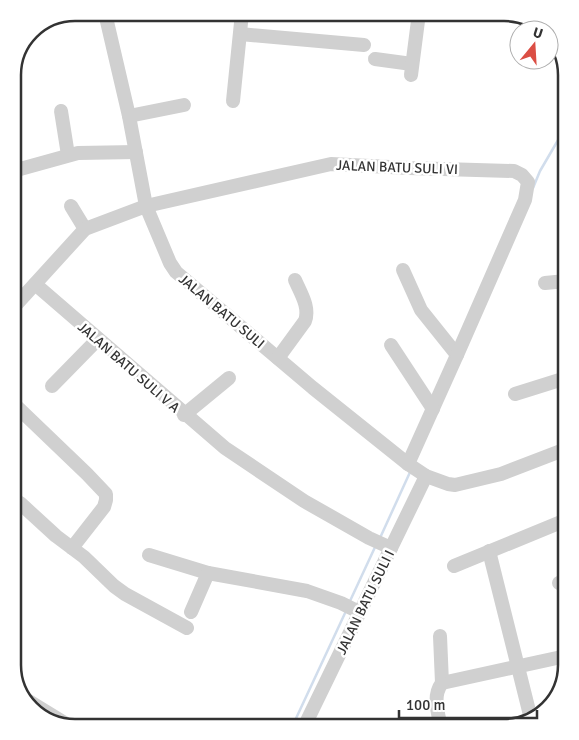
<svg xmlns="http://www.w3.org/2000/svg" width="579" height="740" viewBox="0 0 579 740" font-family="Signika,sans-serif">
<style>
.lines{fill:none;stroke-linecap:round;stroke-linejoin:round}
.stream{stroke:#d1ddec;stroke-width:2.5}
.minor{stroke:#d0d0d0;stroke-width:14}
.labels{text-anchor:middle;stroke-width:5;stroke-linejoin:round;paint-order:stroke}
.street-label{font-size:14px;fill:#333;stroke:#fff}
.rim{fill:none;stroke:#333;stroke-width:2.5}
</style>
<rect width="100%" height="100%" fill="#fff"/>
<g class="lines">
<g class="stream">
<path d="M 533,188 L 540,171 L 561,135 L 566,115"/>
<path d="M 380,538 L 411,470"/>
<path d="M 350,601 L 376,545"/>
<path d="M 292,727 L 346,611"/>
</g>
<g class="minor">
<path d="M 105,13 L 129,116 L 146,206 L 170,263 L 176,272 L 313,388 L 408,464 L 426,476 L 448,484 L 455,485 L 501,474 L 566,449"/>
<path d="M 240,34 L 364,45"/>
<path d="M 375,59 L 412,64"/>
<path d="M 411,75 L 419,13"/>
<path d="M 233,101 L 242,13"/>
<path d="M 61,111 L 68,155"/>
<path d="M 129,116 L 184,105"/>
<path d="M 13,171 L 78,153 L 136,152"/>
<path d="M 71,206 L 85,229"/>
<path d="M 403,270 L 421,310 L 457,355 L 408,464"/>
<path d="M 545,283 L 566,281"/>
<path d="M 35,284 L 225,448 L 304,501 L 369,538 L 391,548"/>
<path d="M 13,308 L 85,229 L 146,206 L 331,164 L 409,168 L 514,171 L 522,175 L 528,182 L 525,200 L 457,355"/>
<path d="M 391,345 L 433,409"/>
<path d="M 278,358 L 305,321 C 310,307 301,294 295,280"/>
<path d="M 52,386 L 98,339"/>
<path d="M 515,394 L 566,378"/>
<path d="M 13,403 L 87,474 L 106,494 L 106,500 L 104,507 L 72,548"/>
<path d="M 184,415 L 229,378"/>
<path d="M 13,499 L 20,503 L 56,536 L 84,557 L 114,586 L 125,594 L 187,628"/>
<path d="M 489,551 L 531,719"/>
<path d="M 149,555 L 208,573"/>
<path d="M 454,566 L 566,520"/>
<path d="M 559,583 L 566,580"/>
<path d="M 191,612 L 208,573 L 307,591 L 341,603 L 359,612"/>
<path d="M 440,636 L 442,683 L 566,656"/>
<path d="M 22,697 L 71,727"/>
<path d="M 304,727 L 426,476"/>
<path d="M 441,727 C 438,713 432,696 442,683"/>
</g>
</g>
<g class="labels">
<g class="street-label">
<text transform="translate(397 167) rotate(2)" y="5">JALAN BATU SULI VI</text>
<text transform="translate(222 311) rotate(40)" y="5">JALAN BATU SULI</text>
<text transform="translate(129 367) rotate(41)" y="5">JALAN BATU SULI V A</text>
<text transform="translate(365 602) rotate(-64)" y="5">JALAN BATU SULI I</text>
</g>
</g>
<path d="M0 0H579V740H0ZM75 21H504A54 54 0 0 1 558 75V665A54 54 0 0 1 504 719H75A54 54 0 0 1 21 665V75A54 54 0 0 1 75 21Z" fill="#fff" fill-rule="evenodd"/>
<path class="rim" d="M75 21H504A54 54 0 0 1 558 75V665A54 54 0 0 1 504 719H75A54 54 0 0 1 21 665V75A54 54 0 0 1 75 21Z"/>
<g transform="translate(534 45) rotate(18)"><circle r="24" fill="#ffffff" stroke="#adadad"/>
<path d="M0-4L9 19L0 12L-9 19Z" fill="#db4e44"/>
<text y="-8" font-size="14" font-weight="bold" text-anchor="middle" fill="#333333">U</text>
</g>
<path d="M399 710v8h138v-8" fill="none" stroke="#333333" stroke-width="2.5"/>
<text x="406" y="710" font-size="15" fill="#333333" stroke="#ffffff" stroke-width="4" paint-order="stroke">100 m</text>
</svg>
